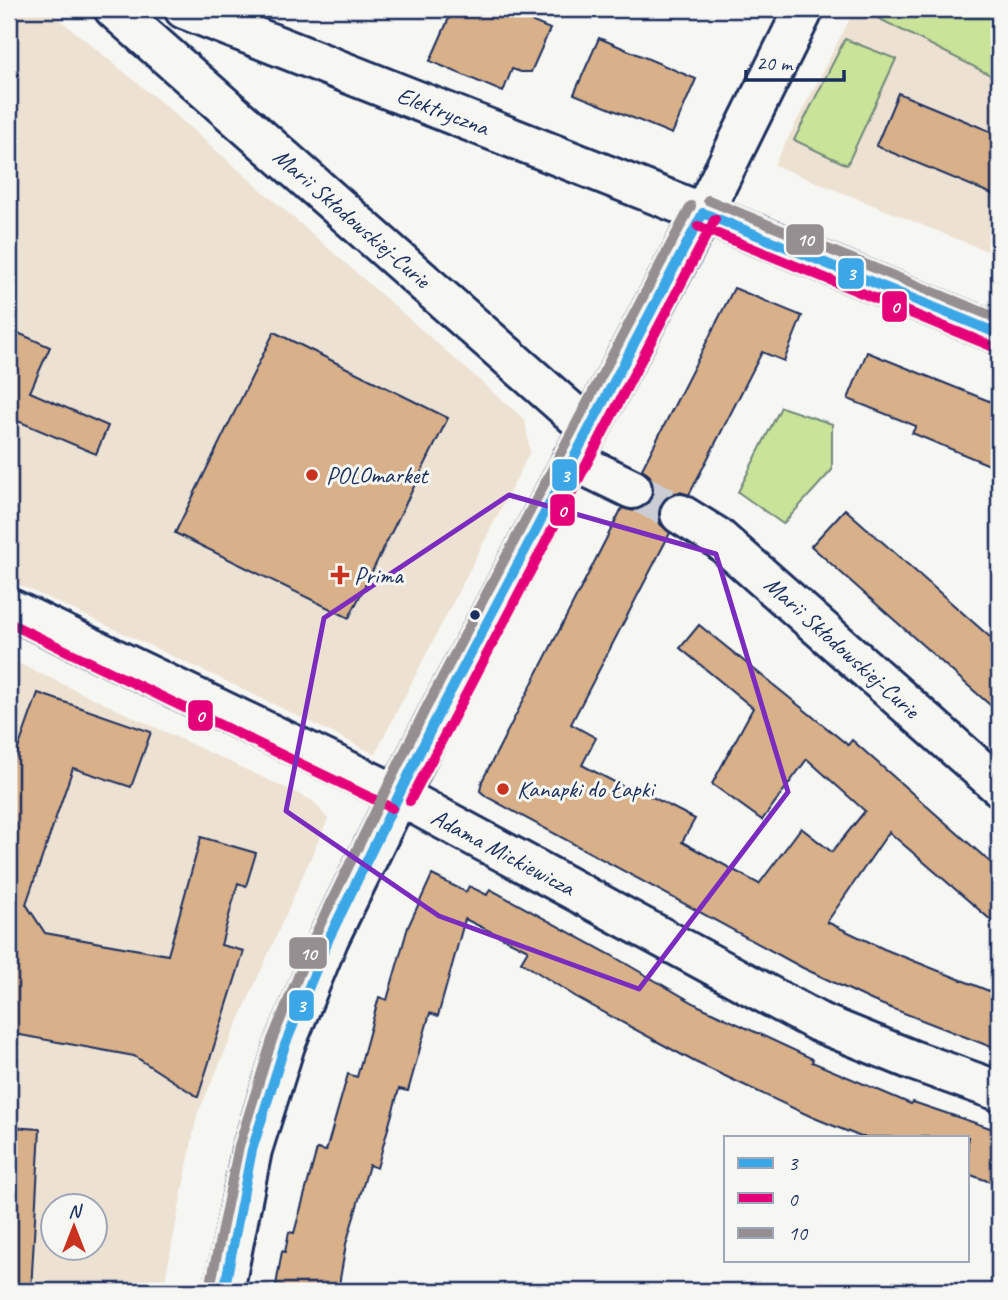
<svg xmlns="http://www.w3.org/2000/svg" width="1008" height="1300" viewBox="0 0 1008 1300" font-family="Caveat,sans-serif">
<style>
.built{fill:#ede1d2;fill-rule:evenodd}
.green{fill:#c9e399;stroke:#72897c;stroke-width:2}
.building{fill:#d8b089;stroke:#1b2f5e;stroke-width:2}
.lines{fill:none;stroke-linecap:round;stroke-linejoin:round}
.minor-tunnel{stroke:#caced4;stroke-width:38;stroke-dasharray:38 19;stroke-linecap:butt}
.minor-casing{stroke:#1b2f5e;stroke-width:44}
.tertiary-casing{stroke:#1b2f5e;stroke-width:44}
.minor{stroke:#f6f6f2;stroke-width:38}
.tertiary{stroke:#f6f6f2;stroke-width:38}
.bus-1-casing{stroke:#f6f6f2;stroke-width:16}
.bus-2-casing{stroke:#f6f6f2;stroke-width:16}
.bus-3-casing{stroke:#f6f6f2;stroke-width:16}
.bus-1{stroke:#3ba7e7;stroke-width:10}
.bus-2{stroke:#e5017a;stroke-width:10}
.bus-3{stroke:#958f91;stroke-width:10}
.marked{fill:none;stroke:#7b2cbf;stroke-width:5;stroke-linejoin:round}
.poi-dot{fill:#c8321e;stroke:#f6f6f2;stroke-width:2.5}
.bus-dot{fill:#1b2f5e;stroke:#f6f6f2;stroke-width:2.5}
.labels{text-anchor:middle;stroke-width:6;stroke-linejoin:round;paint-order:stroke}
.street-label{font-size:24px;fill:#1b2f5e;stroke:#f6f6f2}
.poi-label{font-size:24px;fill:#1b2f5e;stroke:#f6f6f2;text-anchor:start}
.line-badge{stroke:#f6f6f2;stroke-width:2.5}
.badge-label{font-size:19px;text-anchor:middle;font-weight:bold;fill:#fff}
</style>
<rect width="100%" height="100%" fill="#f6f6f2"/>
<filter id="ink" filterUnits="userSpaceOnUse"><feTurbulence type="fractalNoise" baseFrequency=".0143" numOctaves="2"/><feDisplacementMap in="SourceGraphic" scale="14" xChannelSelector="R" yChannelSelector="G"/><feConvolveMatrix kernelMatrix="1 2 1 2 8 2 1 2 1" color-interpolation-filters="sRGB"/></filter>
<g filter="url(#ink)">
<g class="built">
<path d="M 9,9 L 47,9 L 163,104 L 525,420 L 530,452 L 375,754 L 228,682 L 9,580 Z"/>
<path d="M 855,9 L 999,9 L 999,256 L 774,165 Z"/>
<path d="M 9,659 L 313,801 L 328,819 L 197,1115 L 163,1291 L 9,1291 ZM 52,1206 L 94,1206 L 94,1248 L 52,1248 Z"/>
</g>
<g class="green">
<path d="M 870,9 L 999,9 L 999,61 L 992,76 L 868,13 Z"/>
<path d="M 845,39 L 896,59 L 847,165 L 794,140 Z"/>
<path d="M 781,407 L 832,424 L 832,470 L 783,524 L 738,492 Z"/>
</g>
<g class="building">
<path d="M 453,9 L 503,9 L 550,29 L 531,72 L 521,72 L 512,69 L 503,92 L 430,61 Z"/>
<path d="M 599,38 L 696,79 L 672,134 L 574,94 Z"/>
<path d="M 898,93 L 999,135 L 999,197 L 876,146 Z"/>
<path d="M 734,288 L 802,316 L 784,361 L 762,352 L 689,495 L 680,492 L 670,494 L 661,503 L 658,513 L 660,524 L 670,533 L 571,724 L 596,738 L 582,765 L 637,794 L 639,790 L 695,819 L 682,842 L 759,884 L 801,828 L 832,852 L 865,811 L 807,759 L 762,820 L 712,784 L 753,708 L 680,648 L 699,625 L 848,745 L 852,740 L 999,870 L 999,927 L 889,832 L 827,922 L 884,949 L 999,995 L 999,1050 L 873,1001 L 803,968 L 487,797 L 480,791 L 482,781 L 622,508 L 634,511 L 645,507 L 651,499 L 654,487 L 650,476 L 642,469 Z"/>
<path d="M 9,329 L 50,347 L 30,392 L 108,426 L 96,454 L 18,421 L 9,441 Z"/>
<path d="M 274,332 L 448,418 L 349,618 L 175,533 Z"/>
<path d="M 867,352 L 999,405 L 999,469 L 912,433 L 916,426 L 848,399 Z"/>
<path d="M 845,509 L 999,645 L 999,713 L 811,546 Z"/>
<path d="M 38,693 L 151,732 L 131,787 L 73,768 L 26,904 L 45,933 L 168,955 L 201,837 L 256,853 L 246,886 L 238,883 L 221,945 L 244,951 L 198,1097 L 134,1056 L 9,1033 L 9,774 Z"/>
<path d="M 432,875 L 466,892 L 469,886 L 487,895 L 490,889 L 611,955 L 699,1006 L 813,1059 L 812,1062 L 911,1104 L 913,1102 L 999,1131 L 999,1185 L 968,1174 L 968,1137 L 861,1137 L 812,1117 L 695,1062 L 581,1000 L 521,962 L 528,950 L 465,919 L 438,1016 L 430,1013 L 408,1091 L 399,1089 L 377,1168 L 369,1165 L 346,1244 L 338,1291 L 275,1291 L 282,1251 L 285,1252 L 289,1232 L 294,1233 L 317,1149 L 326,1151 L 348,1074 L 357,1077 L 379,997 L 387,1000 L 408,927 Z"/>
<path d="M 9,1127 L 40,1129 L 31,1291 L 9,1291 Z"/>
</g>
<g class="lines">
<path class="minor-tunnel" d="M 632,489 L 680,514"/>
<g class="minor-casing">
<g id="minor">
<path d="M 114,9 L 589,428"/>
<path d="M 184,9 L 703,213 L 804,9"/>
<path d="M 572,460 L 632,489"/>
<path d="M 680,514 L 717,537 L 999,786"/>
<path d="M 9,608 L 398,795 L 818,1022 L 912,1060 L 999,1091"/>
</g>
</g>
<g class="tertiary-casing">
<path id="tertiary" d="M 224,1291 L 252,1150 L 285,1045 L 329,938 L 436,719 L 703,213 L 999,334"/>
</g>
<use href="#minor" class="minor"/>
<use href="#tertiary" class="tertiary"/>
<g class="bus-1-casing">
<g id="bus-1">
<path d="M 703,213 L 999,334"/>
<path d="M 224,1291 L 252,1150 L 285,1045 L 329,938 L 436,719 L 703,213"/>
</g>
</g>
<g class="bus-2-casing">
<g id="bus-2">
<path d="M 698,226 L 994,347"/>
<path d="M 9,623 L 392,808"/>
<path d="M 410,801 L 715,219"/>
</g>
</g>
<g class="bus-3-casing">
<g id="bus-3">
<path d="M 708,200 L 999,319"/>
<path d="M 210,1288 L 239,1146 L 272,1040 L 316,933 L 424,712 L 691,206"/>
</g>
</g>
<use href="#bus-1" class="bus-1"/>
<use href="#bus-2" class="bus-2"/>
<use href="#bus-3" class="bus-3"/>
</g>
</g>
<path class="marked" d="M 509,495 L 716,554 L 788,792 L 639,989 L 439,916 L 286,811 L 324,618 Z"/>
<g class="poi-dot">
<circle cx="312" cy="475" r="7"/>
<path d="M336.5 564.5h7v7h7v7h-7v7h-7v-7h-7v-7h7z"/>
<circle cx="503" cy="789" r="7"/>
</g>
<circle class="bus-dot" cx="475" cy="615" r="6"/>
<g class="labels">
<g class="street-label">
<text transform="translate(443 111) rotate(21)" y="8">Elektryczna</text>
<text transform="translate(352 218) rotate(41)" y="8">Marii Skłodowskiej-Curie</text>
<text transform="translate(842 647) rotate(42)" y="8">Marii Skłodowskiej-Curie</text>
<text transform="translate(503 852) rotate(28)" y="8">Adama Mickiewicza</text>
</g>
<g class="poi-label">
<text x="326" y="483">POLOmarket</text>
<text x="354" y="583">Prima</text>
<text x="517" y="797">Kanapki do Łapki</text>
</g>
</g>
<g class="line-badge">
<rect x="785" y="223" width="40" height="33" rx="7" fill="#958f91"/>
<rect x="837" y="257" width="28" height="33" rx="7" fill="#3ba7e7"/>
<rect x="881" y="290" width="27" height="33" rx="7" fill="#e5017a"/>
<rect x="551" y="458" width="27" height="34" rx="7" fill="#3ba7e7"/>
<rect x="549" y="493" width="27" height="34" rx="7" fill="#e5017a"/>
<rect x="187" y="699" width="27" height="33" rx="7" fill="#e5017a"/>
<rect x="288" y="936" width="40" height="34" rx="7" fill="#958f91"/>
<rect x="288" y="989" width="27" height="33" rx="7" fill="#3ba7e7"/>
</g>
<g class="badge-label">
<text x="805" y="246">10</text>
<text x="851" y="280">3</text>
<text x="895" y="313">0</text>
<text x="565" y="482">3</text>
<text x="562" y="517">0</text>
<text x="200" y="722">0</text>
<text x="308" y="960">10</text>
<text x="301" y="1012">3</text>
</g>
<rect width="1008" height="1300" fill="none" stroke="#f6f6f2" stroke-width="35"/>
<rect x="18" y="18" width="973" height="1265" fill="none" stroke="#1b2f5e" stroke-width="2.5" filter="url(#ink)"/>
<rect x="724" y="1136" width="245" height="126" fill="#f6f6f2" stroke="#9ea6b7" stroke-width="2"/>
<rect x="738" y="1158" width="35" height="10" fill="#3ba7e7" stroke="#9ea6b7" stroke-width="2"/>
<text x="788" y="1170" font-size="21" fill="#1b2f5e">3</text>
<rect x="738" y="1193" width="35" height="10" fill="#e5017a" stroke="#9ea6b7" stroke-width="2"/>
<text x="788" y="1206" font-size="21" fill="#1b2f5e">0</text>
<rect x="738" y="1228" width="35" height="10" fill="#958f91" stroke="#9ea6b7" stroke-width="2"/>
<text x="788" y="1240" font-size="21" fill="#1b2f5e">10</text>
<g transform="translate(74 1227)"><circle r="33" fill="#f6f6f2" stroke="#9ea6b7" stroke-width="2"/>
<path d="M0-5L12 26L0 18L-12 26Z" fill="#c8321e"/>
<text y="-10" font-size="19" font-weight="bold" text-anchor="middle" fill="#1b2f5e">N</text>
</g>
<path d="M746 70v10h98v-10" fill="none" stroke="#1b2f5e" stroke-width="3.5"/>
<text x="756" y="70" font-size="21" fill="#1b2f5e" stroke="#f6f6f2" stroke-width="5" paint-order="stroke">20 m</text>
</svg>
